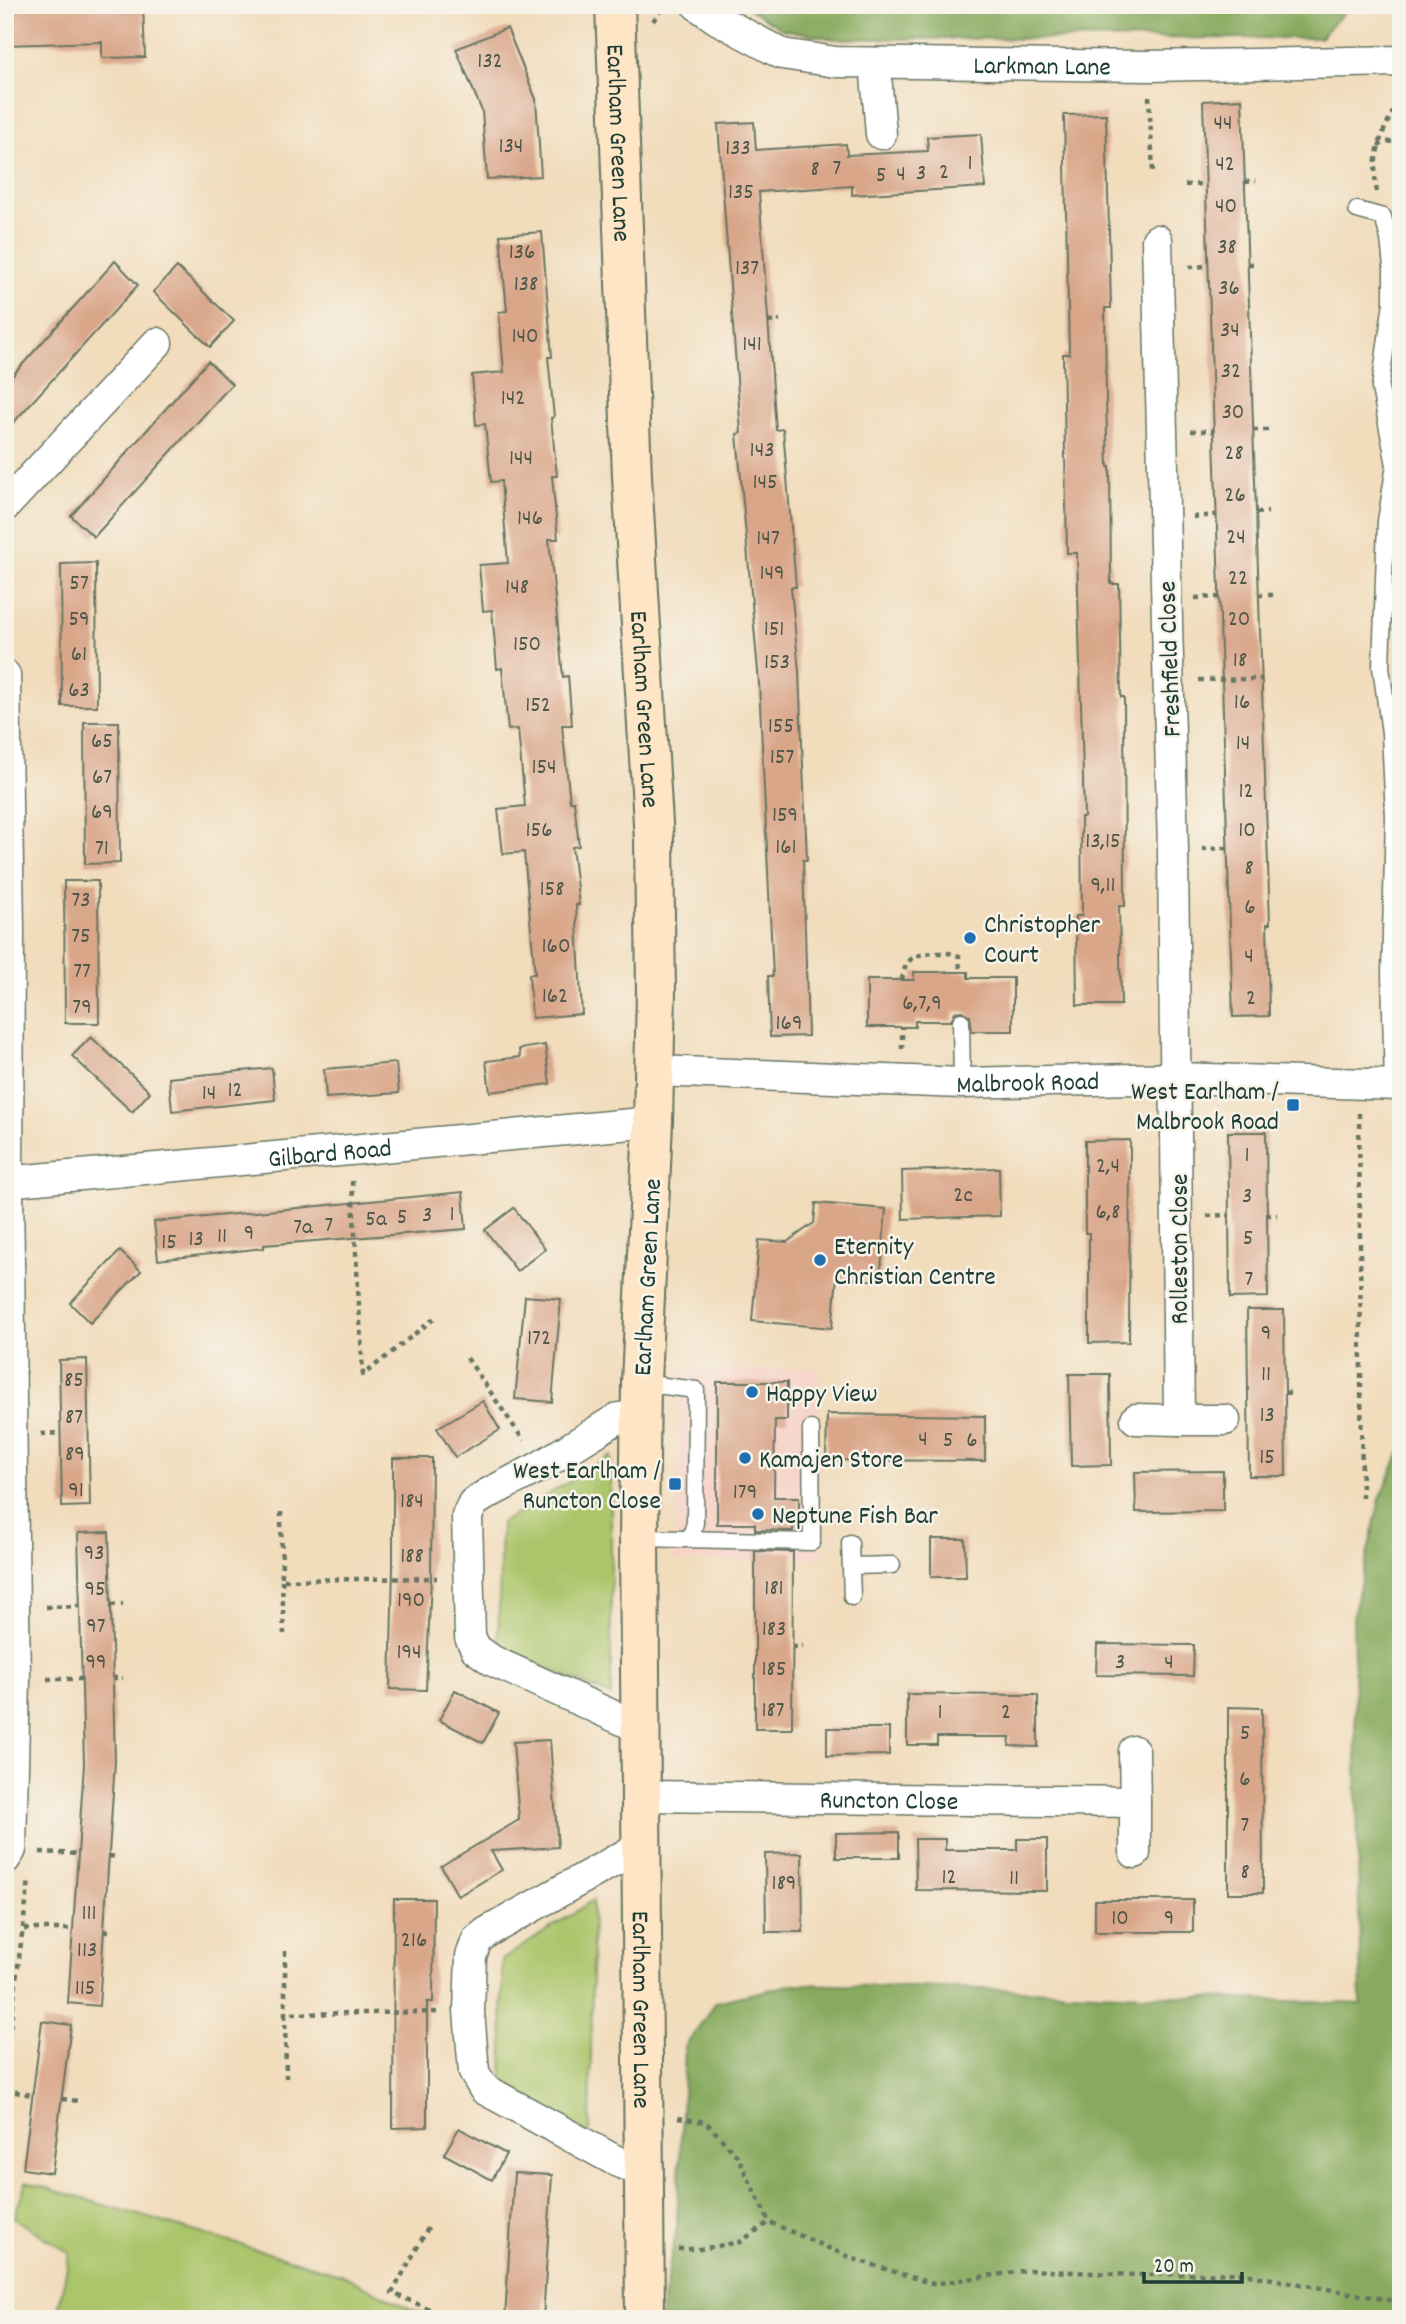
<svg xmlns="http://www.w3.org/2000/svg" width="1406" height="2324" viewBox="0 0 1406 2324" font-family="Dekko,sans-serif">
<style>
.built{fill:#f7d1c7}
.green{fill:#abc56b;stroke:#658150;stroke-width:2}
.forest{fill:#88aa5f;stroke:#54744a;stroke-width:2}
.building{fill:#d9a689}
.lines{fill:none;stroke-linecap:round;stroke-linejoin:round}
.lane-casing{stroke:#687563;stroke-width:19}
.street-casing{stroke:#687563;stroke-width:33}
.secondary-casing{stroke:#687563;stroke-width:42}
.path{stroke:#687563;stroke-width:4.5;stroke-dasharray:5 5;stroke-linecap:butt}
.lane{stroke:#fff;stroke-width:16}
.street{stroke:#fff;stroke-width:30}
.secondary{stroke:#fde5c5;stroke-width:38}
.poi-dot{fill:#1f6fb2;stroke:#f7f3e8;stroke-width:2.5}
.labels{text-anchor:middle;stroke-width:5;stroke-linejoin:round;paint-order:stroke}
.number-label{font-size:23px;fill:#4e5749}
.street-label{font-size:26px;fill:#1f3d34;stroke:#f7f3e8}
.poi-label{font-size:26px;fill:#1f3d34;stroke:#f7f3e8;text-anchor:start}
</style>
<rect width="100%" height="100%" fill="#f7f3e8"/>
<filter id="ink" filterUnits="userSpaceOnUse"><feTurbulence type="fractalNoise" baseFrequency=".0143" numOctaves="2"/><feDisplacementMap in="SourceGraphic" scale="14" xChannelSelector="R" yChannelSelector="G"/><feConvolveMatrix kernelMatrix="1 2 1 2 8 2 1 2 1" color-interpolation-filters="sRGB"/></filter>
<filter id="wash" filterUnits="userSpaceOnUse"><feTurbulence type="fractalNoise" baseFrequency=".00686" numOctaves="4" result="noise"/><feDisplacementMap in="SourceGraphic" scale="28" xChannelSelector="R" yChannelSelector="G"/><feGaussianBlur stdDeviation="1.57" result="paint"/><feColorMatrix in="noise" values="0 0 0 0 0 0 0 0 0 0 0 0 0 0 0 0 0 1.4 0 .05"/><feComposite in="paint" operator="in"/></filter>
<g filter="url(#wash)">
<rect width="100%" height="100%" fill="#f1dcbb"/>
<path class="built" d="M 819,1368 L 817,1528 L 823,1558 L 674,1561 L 681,1372 Z"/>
<g class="green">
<path d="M 611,1456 L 611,1696 L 498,1647 L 501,1523 Z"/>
<path d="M 593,1900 L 590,2135 L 503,2081 L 502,1960 Z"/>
<path d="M 26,2182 L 340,2274 L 409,2308 L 438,2319 L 56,2319 L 70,2253 L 14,2218 Z"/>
</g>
<g class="forest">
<path d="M 743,5 L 1351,5 L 1320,38 L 834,39 L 782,29 Z"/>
<path d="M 1401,1450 L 1401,2319 L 662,2319 L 661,2312 L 677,2226 L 685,2047 L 716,2002 L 794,1984 L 1023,1990 L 1361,2004 L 1353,1616 L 1380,1499 Z"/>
</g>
<g id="blocks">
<g class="building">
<path d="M 5,5 L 143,5 L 145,57 L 102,58 L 102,42 L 5,45 Z"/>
<path d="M 507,28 L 536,99 L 541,176 L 487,179 L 482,111 L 456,49 Z"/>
<path d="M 1242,99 L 1270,924 L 1267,924 L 1269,1016 L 1233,1017 L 1203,101 Z"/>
<path d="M 1106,114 L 1111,308 L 1105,308 L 1106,398 L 1108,467 L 1110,467 L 1111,584 L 1119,584 L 1121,697 L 1124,697 L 1125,906 L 1119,906 L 1121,1005 L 1077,1005 L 1076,916 L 1082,916 L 1081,817 L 1084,817 L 1077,553 L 1067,553 L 1063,354 L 1069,354 L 1064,115 Z"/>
<path d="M 754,122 L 756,150 L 846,144 L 847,155 L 928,151 L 927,137 L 981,134 L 985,187 L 852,195 L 852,186 L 759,192 L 776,430 L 783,429 L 796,587 L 791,587 L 799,672 L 807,860 L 803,860 L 808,1036 L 770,1037 L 768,976 L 773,976 L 759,683 L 737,434 L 741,433 L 718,124 Z"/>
<path d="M 542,232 L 552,357 L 548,357 L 554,417 L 551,418 L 557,476 L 552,476 L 558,539 L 549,539 L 563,677 L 568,676 L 572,725 L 562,725 L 570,802 L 574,801 L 579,846 L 572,847 L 579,905 L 576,905 L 582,1014 L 532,1018 L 529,974 L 535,974 L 524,852 L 503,854 L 498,809 L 525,806 L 518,729 L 508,730 L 502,668 L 497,669 L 492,610 L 483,611 L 479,565 L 508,563 L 501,481 L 491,482 L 485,424 L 476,425 L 472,375 L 504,372 L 499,312 L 507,311 L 500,235 Z"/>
<path d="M 115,261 L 138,285 L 5,432 L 5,384 Z"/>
<path d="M 177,267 L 234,321 L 210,347 L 153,292 Z"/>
<path d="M 208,361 L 232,384 L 94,537 L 71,516 Z"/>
<path d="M 96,563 L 97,706 L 62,706 L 61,564 Z"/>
<path d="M 84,722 L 119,722 L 120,863 L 85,864 Z"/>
<path d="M 64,881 L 98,881 L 99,1023 L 65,1023 Z"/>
<path d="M 914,972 L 968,972 L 968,978 L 1013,978 L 1013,1031 L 972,1031 L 970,1016 L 962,1011 L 955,1012 L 951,1021 L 915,1021 L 915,1027 L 867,1027 L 867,980 L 914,980 Z"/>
<path d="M 91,1037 L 150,1092 L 132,1112 L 72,1056 Z"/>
<path d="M 545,1045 L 550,1084 L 490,1092 L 486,1061 L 520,1057 L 519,1049 Z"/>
<path d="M 396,1063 L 399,1093 L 326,1098 L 324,1069 Z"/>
<path d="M 272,1068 L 275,1100 L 172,1111 L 169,1078 Z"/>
<path d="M 1228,1132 L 1266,1132 L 1268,1297 L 1230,1298 Z"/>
<path d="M 1130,1140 L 1129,1342 L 1089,1343 L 1089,1233 L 1085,1233 L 1085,1141 Z"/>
<path d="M 999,1168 L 1000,1216 L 903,1219 L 902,1171 Z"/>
<path d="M 463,1192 L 466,1229 L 264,1245 L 264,1248 L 158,1260 L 154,1222 Z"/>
<path d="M 816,1203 L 886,1209 L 880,1281 L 837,1277 L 832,1328 L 752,1321 L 759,1240 L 787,1242 L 814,1223 Z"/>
<path d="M 514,1208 L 545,1249 L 517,1271 L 485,1230 Z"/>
<path d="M 120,1251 L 141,1271 L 90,1323 L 70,1303 Z"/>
<path d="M 525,1296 L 561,1299 L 552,1402 L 515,1399 Z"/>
<path d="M 1247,1310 L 1284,1310 L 1286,1476 L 1249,1476 Z"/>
<path d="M 87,1359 L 90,1506 L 62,1507 L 59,1360 Z"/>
<path d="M 1069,1374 L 1110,1374 L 1111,1465 L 1071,1466 Z"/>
<path d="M 717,1382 L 787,1382 L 787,1420 L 775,1420 L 774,1497 L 799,1497 L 799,1525 L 793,1525 L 793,1531 L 755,1530 L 755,1524 L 717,1524 Z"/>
<path d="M 483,1401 L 500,1430 L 455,1457 L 437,1428 Z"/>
<path d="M 827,1414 L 985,1416 L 985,1461 L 826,1460 Z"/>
<path d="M 393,1458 L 432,1458 L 431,1579 L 426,1690 L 390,1689 L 393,1567 Z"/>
<path d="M 1223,1471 L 1223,1511 L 1136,1512 L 1135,1472 Z"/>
<path d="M 109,1532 L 115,1761 L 99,2006 L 68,2003 L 84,1764 L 78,1533 Z"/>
<path d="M 931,1539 L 965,1539 L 966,1577 L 931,1577 Z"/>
<path d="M 755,1551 L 793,1552 L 792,1729 L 755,1729 Z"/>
<path d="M 1097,1644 L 1194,1645 L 1193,1676 L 1096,1675 Z"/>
<path d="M 455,1690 L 499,1713 L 483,1743 L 439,1720 Z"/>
<path d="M 907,1694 L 1038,1695 L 1038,1747 L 1009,1746 L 1010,1737 L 937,1737 L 937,1745 L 907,1745 Z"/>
<path d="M 1228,1707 L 1262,1708 L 1263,1893 L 1228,1893 Z"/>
<path d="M 827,1728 L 889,1728 L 889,1755 L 827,1756 Z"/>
<path d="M 550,1740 L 558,1847 L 491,1851 L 502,1870 L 458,1896 L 441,1866 L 519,1820 L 513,1742 Z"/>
<path d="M 899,1832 L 899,1858 L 836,1858 L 836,1833 Z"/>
<path d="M 915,1839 L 945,1839 L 945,1850 L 1017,1850 L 1017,1839 L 1047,1839 L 1047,1891 L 916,1890 Z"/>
<path d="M 802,1853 L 803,1932 L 766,1932 L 765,1854 Z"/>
<path d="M 394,1899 L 434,1899 L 433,2002 L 427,2002 L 427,2127 L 393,2128 Z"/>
<rect x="1095" y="1900" width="98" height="32"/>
<path d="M 42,2021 L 71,2025 L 52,2173 L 23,2169 Z"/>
<path d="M 459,2128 L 506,2154 L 492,2180 L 444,2154 Z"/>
<path d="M 514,2173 L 552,2175 L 543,2319 L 505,2319 Z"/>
</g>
</g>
</g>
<g filter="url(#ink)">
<use href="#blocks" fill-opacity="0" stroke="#687563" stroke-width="2"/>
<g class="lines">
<g class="lane-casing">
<g id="lane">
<path d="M 1357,210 L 1383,217 L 1389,239 L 1392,267 L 1392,302 L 1380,388 L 1395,465 L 1386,521 L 1381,667 L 1390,733 L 1394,816 L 1390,974 L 1393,1085"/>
<path d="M 961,1021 L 962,1083"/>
<path d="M 641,1383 L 696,1390 L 695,1523 L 690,1539"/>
<path d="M 639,1538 L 812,1542 L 811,1429"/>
<path d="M 850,1543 L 852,1597"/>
<path d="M 853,1566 L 892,1565"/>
</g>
</g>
<g class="street-casing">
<g id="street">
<path id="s1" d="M 697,5 L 717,19 L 782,54 L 836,62 L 1148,66 L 1401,61"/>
<path d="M 875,63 L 881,134"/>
<path d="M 5,506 L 157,343"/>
<path d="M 5,675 L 9,929 L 8,1192 L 15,1679 L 11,1850 L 5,1859"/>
<path id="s2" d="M 655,1071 L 962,1083 L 1177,1078 L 1401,1085"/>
<path id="s3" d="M 5,1182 L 653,1122"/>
<path d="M 1136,1419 L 1179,1420 L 1173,850 L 1157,240"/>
<path d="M 1179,1420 L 1225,1420"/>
<path d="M 640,1728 L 493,1661 L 476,1649 L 470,1637 L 467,1516 L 473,1503 L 487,1494 L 541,1466 L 618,1418 L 641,1415"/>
<path id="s4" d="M 642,1796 L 1135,1802 L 1134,1751"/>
<path d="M 1135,1802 L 1135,1853"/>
<path d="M 641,1846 L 487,1932 L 477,1940 L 471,1956 L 469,2011 L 474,2072 L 484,2089 L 618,2162 L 643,2172"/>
</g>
</g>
<g class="secondary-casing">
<g id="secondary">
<path id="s5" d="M 615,5 L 632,477 L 654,840 L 656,991 L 653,1122 L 641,1383 L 639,1538 L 645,2319"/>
</g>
</g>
<g class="path">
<path d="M 653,21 L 665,5"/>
<path d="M 1149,96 L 1153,172"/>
<path d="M 1378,146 L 1386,142 L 1401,141"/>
<path d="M 1245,182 L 1256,181"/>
<path d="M 1185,185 L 1206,184"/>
<path d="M 1377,192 C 1370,158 1383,127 1401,98"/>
<path d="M 1248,264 L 1257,264"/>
<path d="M 1189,267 L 1208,266"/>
<path d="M 768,322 L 780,320"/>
<path d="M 1253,430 L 1268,430"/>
<path d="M 1191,431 L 1213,431"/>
<path d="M 1256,513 L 1268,512"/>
<path d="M 1193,517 L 1216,515"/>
<path d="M 1258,595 L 1273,595"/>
<path d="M 1195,598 L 1219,597"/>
<path d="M 1199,680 L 1261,679"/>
<path d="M 1202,849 L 1228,848"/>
<path d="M 902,980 C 905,957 915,954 937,953 C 945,953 952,952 959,956 L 960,972"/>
<path d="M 902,1049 L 902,1027"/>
<path d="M 1359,1113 L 1362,1503"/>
<path d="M 352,1181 L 363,1375 L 436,1317"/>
<path d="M 1266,1215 L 1277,1215"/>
<path d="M 1207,1216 L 1229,1215"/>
<path d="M 467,1358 L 524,1441"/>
<path d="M 1285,1393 L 1295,1392"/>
<path d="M 41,1434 L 61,1433"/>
<path d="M 281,1512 L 282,1580 L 437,1578"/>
<path d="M 282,1580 L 284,1634"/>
<path d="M 111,1605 L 123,1604"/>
<path d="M 46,1607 L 79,1606"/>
<path d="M 792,1647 L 803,1646"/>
<path d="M 112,1678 L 123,1678"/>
<path d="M 47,1679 L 81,1679"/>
<path d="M 40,1852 L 78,1854"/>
<path d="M 109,1856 L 117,1857"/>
<path d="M 24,1929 L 73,1929"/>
<path d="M 104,1931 L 112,1931"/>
<path d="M 285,1951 L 285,2014 L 441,2012"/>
<path d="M 285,2014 L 286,2078"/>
<path d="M 5,2067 L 29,1880"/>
<path d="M 5,2090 L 32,2095"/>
<path d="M 62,2099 L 79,2101"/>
<path d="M 678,2118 L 706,2122 L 738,2157 L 769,2222 L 854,2259 L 933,2284 L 1029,2270 L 1135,2275 L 1239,2273 L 1394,2301 L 1401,2307"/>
<path d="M 428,2228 L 392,2293 L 453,2319"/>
<path d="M 678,2249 L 701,2249 L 740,2242 L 769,2222"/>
<path d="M 1394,2301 L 1401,2250"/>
</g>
<use href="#lane" class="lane"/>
<use href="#street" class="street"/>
<use href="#secondary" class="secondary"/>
</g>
</g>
<g class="poi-dot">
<circle cx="970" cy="938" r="7"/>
<rect x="1286" y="1098" width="14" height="14" rx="3.5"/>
<circle cx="820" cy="1260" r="7"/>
<circle cx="752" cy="1392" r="7"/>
<circle cx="745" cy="1458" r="7"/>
<rect x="668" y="1477" width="14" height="14" rx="3.5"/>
<circle cx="758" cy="1514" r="7"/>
</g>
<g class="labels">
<g class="number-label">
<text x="490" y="67">132</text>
<text x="1223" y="129">44</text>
<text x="511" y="152">134</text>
<text x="738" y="154">133</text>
<text x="970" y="169">1</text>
<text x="1225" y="170">42</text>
<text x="837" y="174">7</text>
<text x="815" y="175">8</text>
<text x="944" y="178">2</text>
<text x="921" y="179">3</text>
<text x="901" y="180">4</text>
<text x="881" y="181">5</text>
<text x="741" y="198">135</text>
<text x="1226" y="212">40</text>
<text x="1227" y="253">38</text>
<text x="522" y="258">136</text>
<text x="747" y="274">137</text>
<text x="526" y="290">138</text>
<text x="1229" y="294">36</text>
<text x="1230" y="336">34</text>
<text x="525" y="342">140</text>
<text x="752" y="350">141</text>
<text x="1231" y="377">32</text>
<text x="513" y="404">142</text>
<text x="1233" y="418">30</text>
<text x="762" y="456">143</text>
<text x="1234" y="459">28</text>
<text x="521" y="464">144</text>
<text x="765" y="488">145</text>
<text x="1235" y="501">26</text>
<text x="530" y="524">146</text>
<text x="1236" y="543">24</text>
<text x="768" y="544">147</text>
<text x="772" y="579">149</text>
<text x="1238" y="584">22</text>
<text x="79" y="589">57</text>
<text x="517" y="593">148</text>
<text x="79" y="625">59</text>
<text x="1239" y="625">20</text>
<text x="774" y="635">151</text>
<text x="527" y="650">150</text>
<text x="79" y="660">61</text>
<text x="1240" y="666">18</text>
<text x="777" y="668">153</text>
<text x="79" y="696">63</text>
<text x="1242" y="708">16</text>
<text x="538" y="711">152</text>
<text x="781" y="732">155</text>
<text x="102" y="747">65</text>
<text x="1243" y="749">14</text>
<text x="782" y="763">157</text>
<text x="544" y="773">154</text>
<text x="102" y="783">67</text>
<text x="1246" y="797">12</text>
<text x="102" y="818">69</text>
<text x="785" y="821">159</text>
<text x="539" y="836">156</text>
<text x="1247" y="836">10</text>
<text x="1103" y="847">13,15</text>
<text x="786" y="853">161</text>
<text x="102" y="854">71</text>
<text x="1249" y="874">8</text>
<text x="1103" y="891">9,11</text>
<text x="552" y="895">158</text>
<text x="81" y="906">73</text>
<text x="1250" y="913">6</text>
<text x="81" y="942">75</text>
<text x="556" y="952">160</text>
<text x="1249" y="962">4</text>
<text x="82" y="977">77</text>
<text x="555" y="1002">162</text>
<text x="1251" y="1004">2</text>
<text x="922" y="1009">6,7,9</text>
<text x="82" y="1013">79</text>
<text x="789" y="1029">169</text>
<text x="235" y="1096">12</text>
<text x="209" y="1099">14</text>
<text x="1247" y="1161">1</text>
<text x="1108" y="1172">2,4</text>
<text x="963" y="1201">2c</text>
<text x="1247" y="1202">3</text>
<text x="1108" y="1218">6,8</text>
<text x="452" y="1220">1</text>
<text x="427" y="1221">3</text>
<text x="402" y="1223">5</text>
<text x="376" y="1225">5a</text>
<text x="329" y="1231">7</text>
<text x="303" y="1233">7a</text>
<text x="249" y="1239">9</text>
<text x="222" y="1242">11</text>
<text x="1248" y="1244">5</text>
<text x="196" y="1245">13</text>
<text x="169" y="1248">15</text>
<text x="1249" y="1285">7</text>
<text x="1266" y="1339">9</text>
<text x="539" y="1344">172</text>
<text x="1266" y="1380">11</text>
<text x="74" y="1386">85</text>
<text x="1267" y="1421">13</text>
<text x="74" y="1423">87</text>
<text x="923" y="1445">4</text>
<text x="948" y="1446">5</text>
<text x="972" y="1446">6</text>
<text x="75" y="1460">89</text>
<text x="1267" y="1463">15</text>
<text x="76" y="1496">91</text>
<text x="745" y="1498">179</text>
<text x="412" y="1507">184</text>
<text x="94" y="1559">93</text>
<text x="412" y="1562">188</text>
<text x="774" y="1594">181</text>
<text x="95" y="1595">95</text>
<text x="411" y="1606">190</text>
<text x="96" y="1632">97</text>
<text x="774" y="1635">183</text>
<text x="409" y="1658">194</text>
<text x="96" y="1668">99</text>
<text x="1120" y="1668">3</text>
<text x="1169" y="1668">4</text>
<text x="774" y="1675">185</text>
<text x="773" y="1716">187</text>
<text x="940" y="1718">1</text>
<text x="1006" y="1718">2</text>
<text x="1245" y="1739">5</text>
<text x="1245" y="1785">6</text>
<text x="1245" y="1831">7</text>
<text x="1245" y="1878">8</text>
<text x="949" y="1883">12</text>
<text x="1014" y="1884">11</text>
<text x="784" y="1889">189</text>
<text x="89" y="1919">111</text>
<text x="1120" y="1924">10</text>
<text x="1169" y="1924">9</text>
<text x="414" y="1946">216</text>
<text x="87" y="1956">113</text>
<text x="85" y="1994">115</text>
</g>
<g class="street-label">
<text dy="9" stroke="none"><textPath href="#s1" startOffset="359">Larkman Lane</textPath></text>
<text dy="9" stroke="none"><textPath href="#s5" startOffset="138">Earlham Green Lane</textPath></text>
<text transform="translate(1168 659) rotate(-92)" y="9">Freshfield Close</text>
<text dy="9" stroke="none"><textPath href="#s5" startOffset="705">Earlham Green Lane</textPath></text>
<text dy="9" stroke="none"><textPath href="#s2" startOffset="373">Malbrook Road</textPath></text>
<text dy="9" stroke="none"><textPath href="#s3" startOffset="326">Gilbard Road</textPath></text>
<text transform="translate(1178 1249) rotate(-90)" y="9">Rolleston Close</text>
<text transform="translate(646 1277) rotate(-87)" y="9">Earlham Green Lane</text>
<text dy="9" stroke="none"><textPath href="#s4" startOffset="247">Runcton Close</textPath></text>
<text dy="9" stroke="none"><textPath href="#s5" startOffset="2006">Earlham Green Lane</textPath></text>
</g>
<g class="poi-label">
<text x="984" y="932">Christopher<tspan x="984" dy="30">Court</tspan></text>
<text x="1279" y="1099" text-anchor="end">West Earlham /<tspan x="1279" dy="30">Malbrook Road</tspan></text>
<text x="834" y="1254">Eternity<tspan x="834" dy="30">Christian Centre</tspan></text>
<text x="766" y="1401">Happy View</text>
<text x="759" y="1467">Kamajen Store</text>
<text x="661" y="1478" text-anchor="end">West Earlham /<tspan x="661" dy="30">Runcton Close</tspan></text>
<text x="772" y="1523">Neptune Fish Bar</text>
</g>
</g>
<rect width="1406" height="2324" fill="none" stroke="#f7f3e8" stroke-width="28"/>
<path d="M1144 2272v10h98v-10" fill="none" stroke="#1f3d34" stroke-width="3.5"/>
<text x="1154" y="2272" font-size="21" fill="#1f3d34" stroke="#f7f3e8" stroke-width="5" paint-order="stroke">20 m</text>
</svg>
